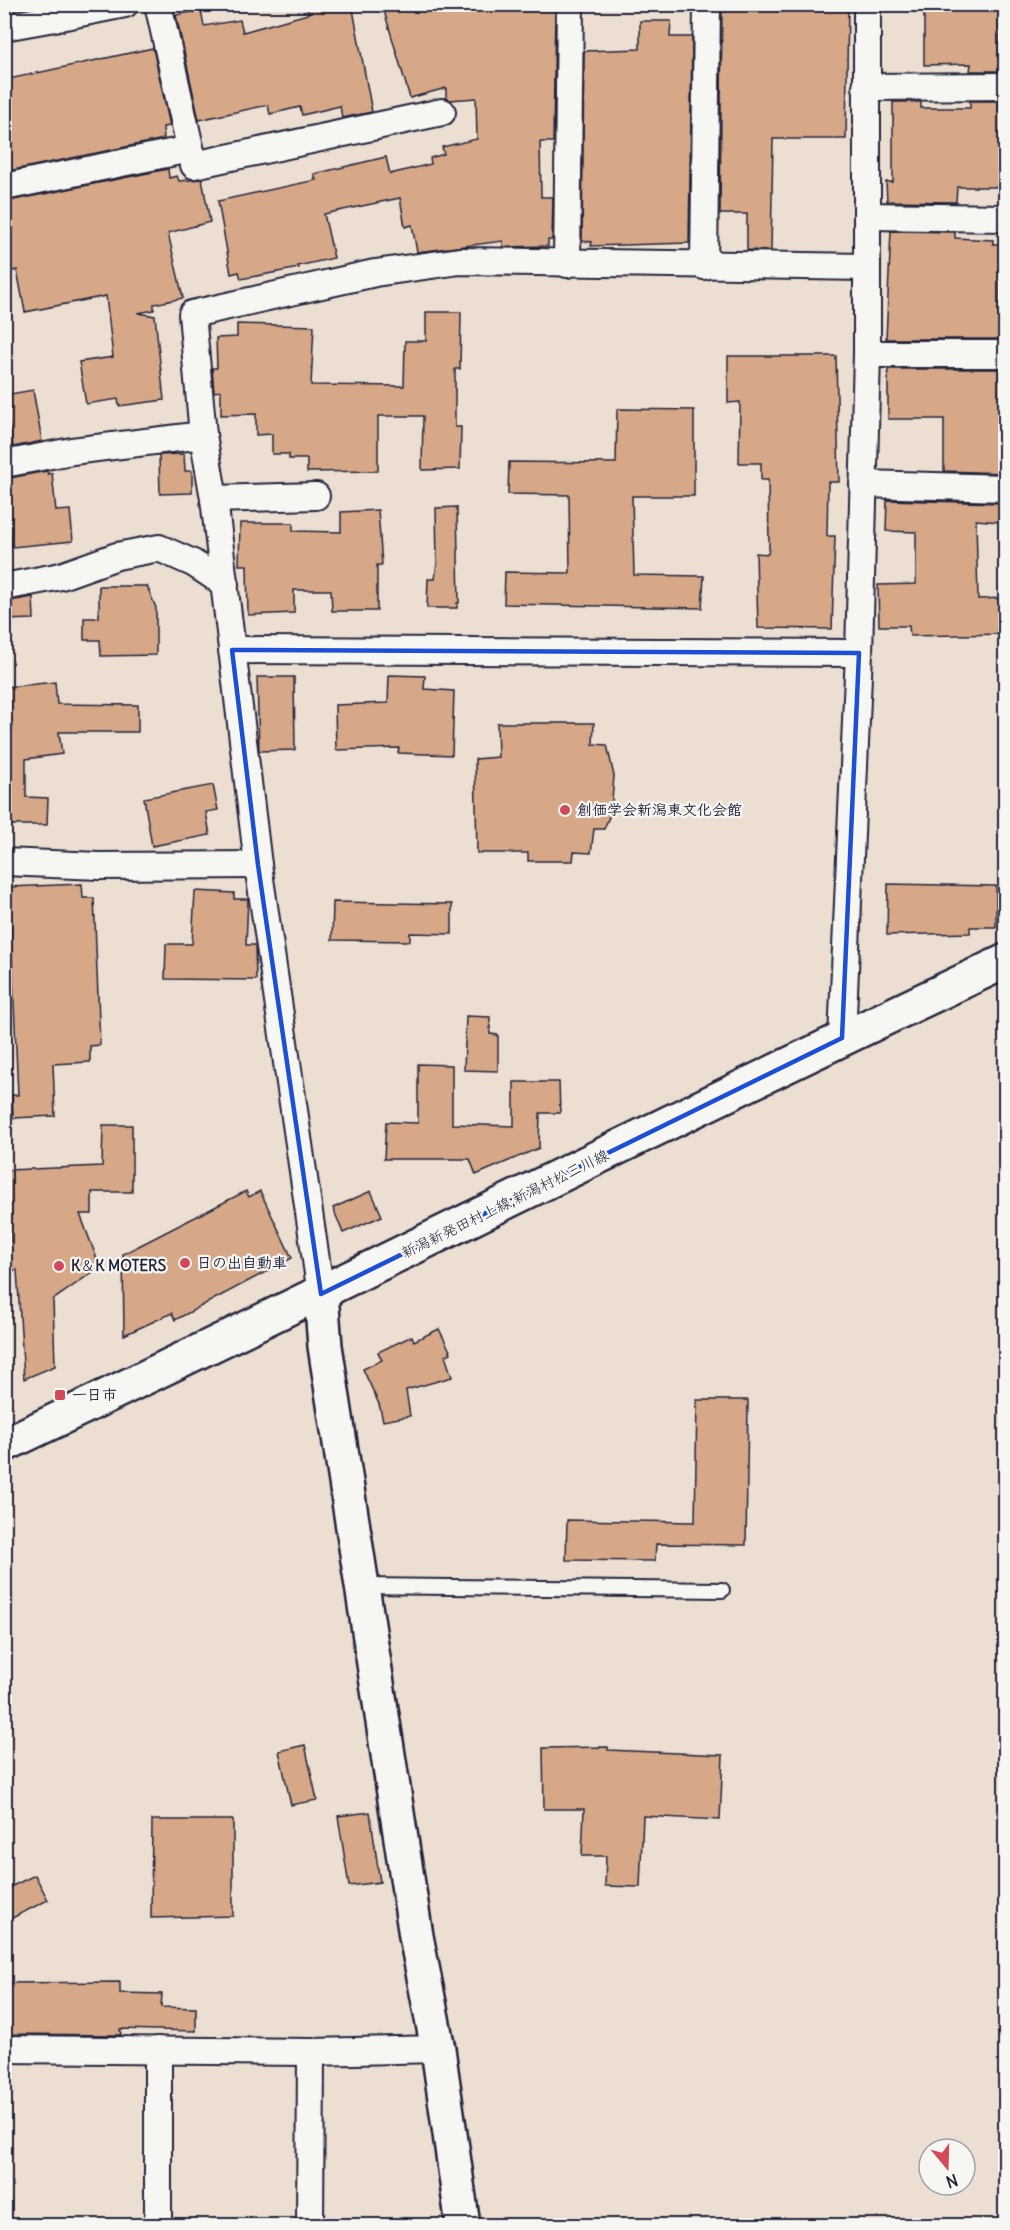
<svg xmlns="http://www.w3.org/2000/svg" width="1010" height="2230" viewBox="0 0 1010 2230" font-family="Delius,'Klee One',sans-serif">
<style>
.building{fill:#d6a888;stroke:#22223b;stroke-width:1.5}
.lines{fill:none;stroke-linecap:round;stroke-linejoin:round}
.lane-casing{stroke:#22223b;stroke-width:18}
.street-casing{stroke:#22223b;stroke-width:30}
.secondary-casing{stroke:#22223b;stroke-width:38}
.primary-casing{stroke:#22223b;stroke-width:38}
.lane{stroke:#f6f6f2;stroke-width:14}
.street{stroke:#f6f6f2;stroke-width:26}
.secondary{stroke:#f6f6f2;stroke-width:33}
.primary{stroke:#f6f6f2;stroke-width:33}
.marked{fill:none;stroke:#1d4ed8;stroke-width:4.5;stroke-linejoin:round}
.poi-dot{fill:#d1495b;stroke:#f6f6f2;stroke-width:2}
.labels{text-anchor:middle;stroke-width:4.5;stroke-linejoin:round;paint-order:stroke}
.poi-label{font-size:15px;font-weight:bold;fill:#22223b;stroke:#f6f6f2;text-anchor:start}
.street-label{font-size:15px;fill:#22223b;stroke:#f6f6f2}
</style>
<rect width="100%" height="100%" fill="#ecdfd2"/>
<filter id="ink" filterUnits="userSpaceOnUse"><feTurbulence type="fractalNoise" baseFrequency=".0167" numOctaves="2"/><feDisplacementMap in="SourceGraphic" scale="12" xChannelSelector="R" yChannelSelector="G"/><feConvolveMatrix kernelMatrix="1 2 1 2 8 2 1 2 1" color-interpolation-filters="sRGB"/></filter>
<g filter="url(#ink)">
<g class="building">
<path d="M 306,4 L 352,4 L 372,112 L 342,118 L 340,106 L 302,115 L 300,107 L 270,114 L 268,105 L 199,120 L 176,15 L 201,10 L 204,26 L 240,20 L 243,32 L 308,14 Z"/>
<path d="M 382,4 L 555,7 L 553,142 L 540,142 L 541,197 L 553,197 L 552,240 L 548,240 L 548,246 L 503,247 L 503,241 L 417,252 L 412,225 L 405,227 L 400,198 L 324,214 L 334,258 L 298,266 L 299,268 L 241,279 L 239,272 L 231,274 L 218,201 L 316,180 L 314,174 L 386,157 L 390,174 L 431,164 L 430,158 L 444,154 L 442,147 L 477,139 L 476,98 L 450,100 L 446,98 L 446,88 L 410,98 Z"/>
<path d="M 722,4 L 848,4 L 846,139 L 773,139 L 771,251 L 747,250 L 747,214 L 720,214 Z"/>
<path d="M 924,4 L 999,4 L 1000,71 L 970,71 L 971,64 L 924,65 Z"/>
<path d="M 640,21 L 671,21 L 670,37 L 692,37 L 689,243 L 591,246 L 592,242 L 582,241 L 584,51 L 640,49 Z"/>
<path d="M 153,48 L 170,126 L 163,127 L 164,139 L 4,172 L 4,80 Z"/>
<path d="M 970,101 L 999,101 L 999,109 L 1005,109 L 1005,187 L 957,187 L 956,202 L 887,201 L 886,182 L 893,182 L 893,102 L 921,102 L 921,108 L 970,108 Z"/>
<path d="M 168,169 L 169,178 L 177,176 L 179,181 L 202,179 L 210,222 L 168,233 L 183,298 L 154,304 L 154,310 L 138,313 L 155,316 L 164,400 L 119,406 L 118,399 L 86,404 L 79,362 L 113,357 L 106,296 L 25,312 L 17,270 L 9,272 L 4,249 L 4,202 Z"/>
<path d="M 891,231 L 955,232 L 955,238 L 993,240 L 993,244 L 1005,244 L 1005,282 L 1000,282 L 1000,329 L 1005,329 L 1005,339 L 886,339 Z"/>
<path d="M 426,312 L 461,312 L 460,369 L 455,369 L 455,427 L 461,427 L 460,469 L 422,470 L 423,416 L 378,416 L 378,471 L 307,472 L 307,459 L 289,459 L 289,454 L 272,454 L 272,434 L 256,435 L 256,414 L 221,415 L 221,391 L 214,392 L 212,368 L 217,368 L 216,338 L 237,337 L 237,324 L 314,326 L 311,385 L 404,386 L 405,341 L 426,341 Z"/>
<path d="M 728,356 L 836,356 L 839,482 L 828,482 L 827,536 L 835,536 L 832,629 L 758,628 L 756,553 L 768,554 L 769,548 L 768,480 L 761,480 L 761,463 L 739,463 L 740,402 L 728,403 Z"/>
<path d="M 888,369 L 1005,369 L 1005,473 L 944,471 L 944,419 L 888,419 Z"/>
<path d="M 33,390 L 42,441 L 13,447 L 4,395 Z"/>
<path d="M 617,409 L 694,410 L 694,496 L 632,496 L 634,575 L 704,576 L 702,608 L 504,604 L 505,572 L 570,573 L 569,495 L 508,494 L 509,462 L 616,463 Z"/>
<path d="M 184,454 L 185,471 L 192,471 L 192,493 L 160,494 L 159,455 Z"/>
<path d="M 47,471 L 48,474 L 52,473 L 56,511 L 70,510 L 73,541 L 12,547 L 10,534 L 4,535 L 4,512 L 8,512 L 4,479 Z"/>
<path d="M 887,500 L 1001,503 L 1000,522 L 976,520 L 978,599 L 1005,598 L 1005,634 L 910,636 L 909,626 L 879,626 L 878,585 L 916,584 L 916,532 L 886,531 Z"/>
<path d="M 457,507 L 459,603 L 457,603 L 457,608 L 427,608 L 428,579 L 435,579 L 437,562 L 436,508 Z"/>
<path d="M 378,510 L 382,565 L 377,565 L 377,611 L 332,611 L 331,590 L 294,590 L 294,613 L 248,615 L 247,565 L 239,565 L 240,523 L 293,523 L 293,531 L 341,532 L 341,512 Z"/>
<path d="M 99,586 L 147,586 L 156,608 L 156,655 L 101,656 L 100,640 L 84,640 L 84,618 L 99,618 Z"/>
<path d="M 33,597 L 34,619 L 4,620 L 4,602 Z"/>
<path d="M 389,675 L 425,676 L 424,689 L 454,691 L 452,755 L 398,753 L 399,748 L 336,750 L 335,705 L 388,703 Z"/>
<path d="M 257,677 L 294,677 L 295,750 L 259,751 Z"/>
<path d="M 55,682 L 57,704 L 138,705 L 138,732 L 59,732 L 62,754 L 26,759 L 26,797 L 48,798 L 47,825 L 4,825 L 4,731 L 12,730 L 7,687 Z"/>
<path d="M 497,723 L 594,723 L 593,744 L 607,745 L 614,776 L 611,812 L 604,829 L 594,829 L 591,853 L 574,852 L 573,861 L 528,861 L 528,853 L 477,853 L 475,759 L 498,757 Z"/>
<path d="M 213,785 L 218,810 L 206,812 L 210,835 L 152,846 L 144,798 Z"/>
<path d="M 82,884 L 83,898 L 94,898 L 100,1045 L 90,1046 L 90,1062 L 53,1064 L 55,1116 L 13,1118 L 12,1095 L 18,1095 L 9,887 Z"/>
<path d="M 888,884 L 996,886 L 996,927 L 970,927 L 970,933 L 887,935 Z"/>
<path d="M 195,891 L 234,893 L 234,899 L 248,899 L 246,945 L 255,945 L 256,980 L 165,979 L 166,944 L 192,944 Z"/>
<path d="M 333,902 L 452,904 L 452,934 L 410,933 L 410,941 L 332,940 Z"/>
<path d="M 466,1016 L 490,1017 L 490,1034 L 498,1035 L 498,1071 L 464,1070 Z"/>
<path d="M 418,1064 L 452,1065 L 452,1124 L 514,1126 L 514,1082 L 559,1082 L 560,1113 L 540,1113 L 539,1148 L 476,1175 L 470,1159 L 384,1159 L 386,1122 L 418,1123 Z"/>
<path d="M 103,1125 L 132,1125 L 132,1192 L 92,1192 L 92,1214 L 80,1214 L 100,1267 L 53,1300 L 55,1366 L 24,1379 L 17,1270 L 4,1271 L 4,1242 L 10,1242 L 8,1170 L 102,1166 Z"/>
<path d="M 246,1191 L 249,1197 L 260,1191 L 292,1258 L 175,1320 L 172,1313 L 124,1335 L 123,1254 Z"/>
<path d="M 371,1191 L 382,1216 L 343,1233 L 333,1208 Z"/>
<path d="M 439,1329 L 451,1353 L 445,1356 L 452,1377 L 406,1390 L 410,1416 L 383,1421 L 379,1404 L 363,1369 L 382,1360 L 378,1352 L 412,1336 L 414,1341 Z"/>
<path d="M 697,1400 L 748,1400 L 746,1545 L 656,1544 L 655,1561 L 566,1560 L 567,1520 L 695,1522 Z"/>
<path d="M 305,1745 L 317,1800 L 291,1805 L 279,1751 Z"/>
<path d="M 608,1747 L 608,1750 L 723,1755 L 720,1820 L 643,1816 L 640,1887 L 605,1886 L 606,1856 L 582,1856 L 584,1809 L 544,1809 L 543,1748 Z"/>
<path d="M 370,1812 L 380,1882 L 349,1886 L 338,1816 Z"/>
<path d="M 152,1820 L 233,1820 L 233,1916 L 151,1918 Z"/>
<path d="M 35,1875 L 48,1900 L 4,1922 L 4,1890 Z"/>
<path d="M 120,1982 L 120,1993 L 162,1994 L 161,2007 L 196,2008 L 196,2031 L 120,2029 L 121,2035 L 4,2034 L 4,1983 Z"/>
</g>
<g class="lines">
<g class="lane-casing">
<path id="lane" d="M 362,1586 L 722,1590"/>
</g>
<g class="street-casing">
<g id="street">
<path d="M 58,4 L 60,17 L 125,4"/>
<path d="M 158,4 L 194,165 L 442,112"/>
<path d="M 4,27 L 60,17"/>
<path d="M 866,87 L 1006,86"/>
<path d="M 4,187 L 190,149"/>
<path d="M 867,216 L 1006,218"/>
<path d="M 567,264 L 570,4"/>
<path d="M 704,266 L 707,4"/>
<path d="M 867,354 L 1006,354"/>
<path d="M 4,464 L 72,451 L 203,435"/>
<path d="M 863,484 L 1006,488"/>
<path d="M 214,499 L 316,496"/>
<path d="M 4,587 L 61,576 L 117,556 L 159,548 L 193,563 L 225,584"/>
<path d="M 232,650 L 859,653"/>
<path d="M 4,862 L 99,866 L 258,865"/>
<path d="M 842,1038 L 859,653 L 867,354 L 867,4"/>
<path d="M 321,1294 L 258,865 L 214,499 L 203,435 L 192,314 L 375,273 L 460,261 L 867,267"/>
<path d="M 4,2049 L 311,2052 L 438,2049"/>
<path d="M 158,2050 L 158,2226"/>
<path d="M 310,2226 L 311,2052"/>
</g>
</g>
<g class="secondary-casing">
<path id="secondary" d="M 321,1294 L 325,1346 L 416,1936 L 438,2049 L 463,2226"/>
</g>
<g class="primary-casing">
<path id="primary" d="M 4,1445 C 339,1286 670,1119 1006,961"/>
</g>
<use href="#lane" class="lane"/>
<use href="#street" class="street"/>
<use href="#secondary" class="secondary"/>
<use href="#primary" class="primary"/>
</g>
</g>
<path class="marked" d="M 232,650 L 859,653 L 842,1038 L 321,1294 L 258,865 Z"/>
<g class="poi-dot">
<circle cx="565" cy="810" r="6"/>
<circle cx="185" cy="1263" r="6"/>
<circle cx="59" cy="1266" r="6"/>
<rect x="54" y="1389" width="12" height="12" rx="3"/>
</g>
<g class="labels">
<g class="poi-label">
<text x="577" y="815">創価学会新潟東文化会館</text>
<text x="197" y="1268">日の出自動車</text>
<text x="71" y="1271">K＆K MOTERS</text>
<text x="72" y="1400">一日市</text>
</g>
<g class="street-label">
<text transform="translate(505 1204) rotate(-26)" y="5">新潟新発田村上線;新潟村松三川線</text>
</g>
</g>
<rect width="1010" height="2230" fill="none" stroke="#f6f6f2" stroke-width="24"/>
<rect x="12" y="12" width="986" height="2206" fill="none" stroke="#22223b" stroke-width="2" filter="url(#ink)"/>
<g transform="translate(947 2167) rotate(161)"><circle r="28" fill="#f6f6f2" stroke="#a1a1a9" stroke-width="1.5"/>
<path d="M0-4.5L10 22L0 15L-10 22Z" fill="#d1495b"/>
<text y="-9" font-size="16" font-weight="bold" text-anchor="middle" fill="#22223b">N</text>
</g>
</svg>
